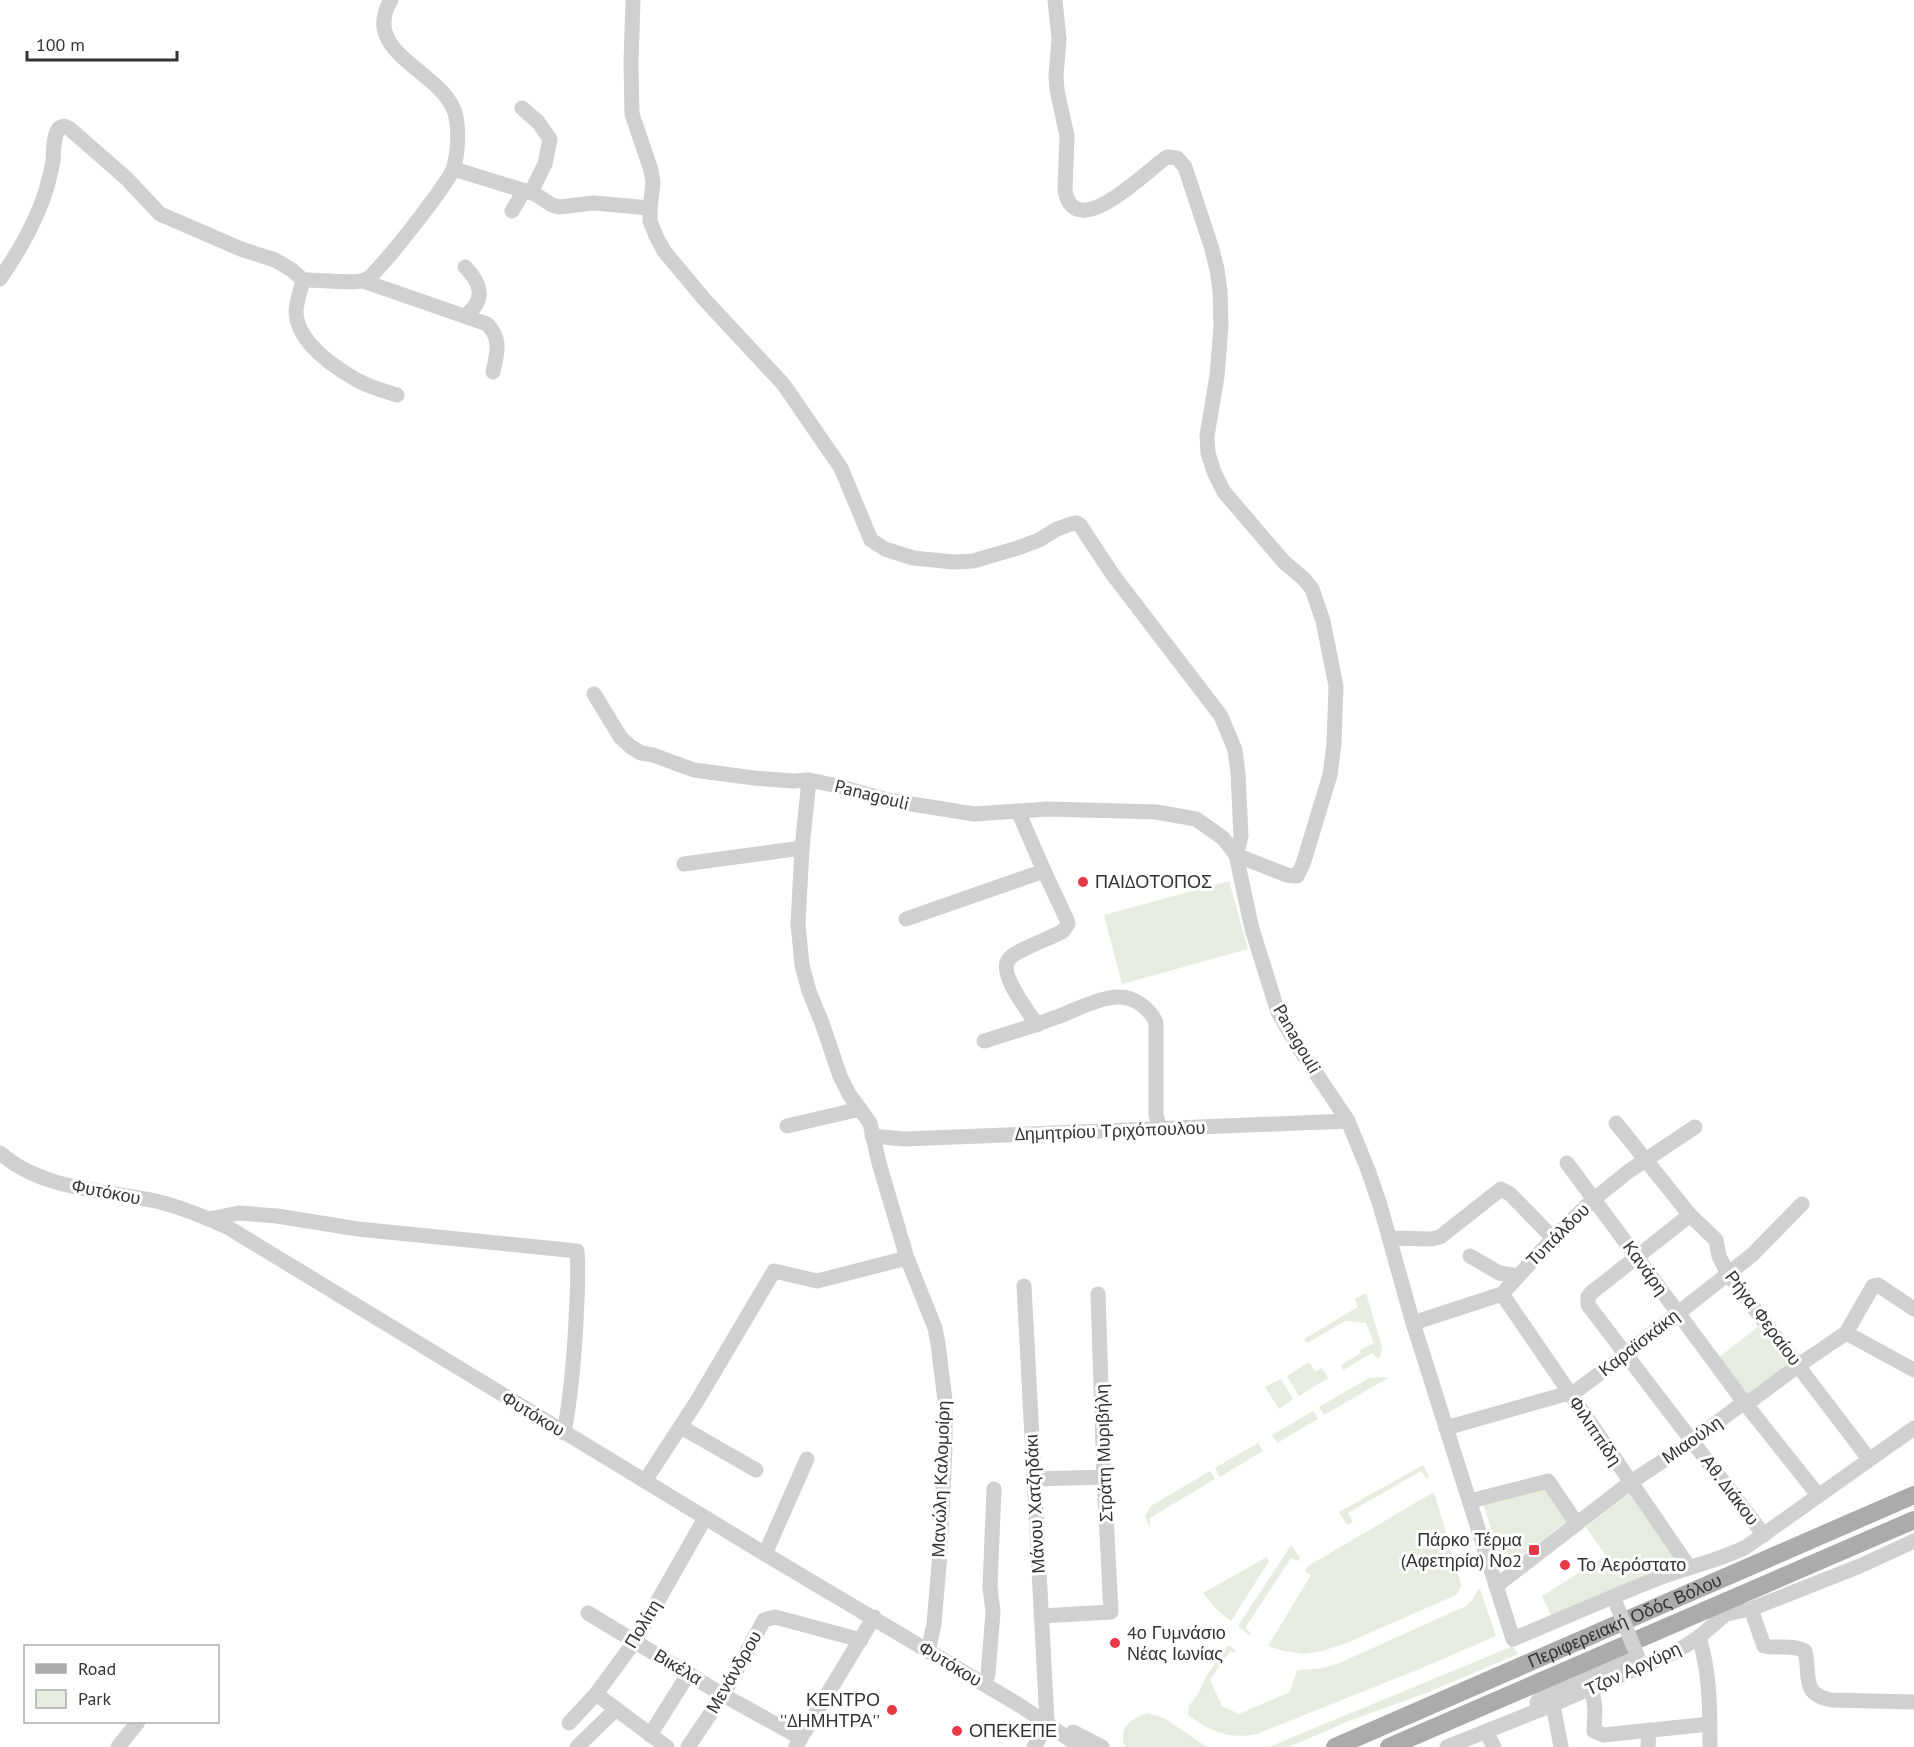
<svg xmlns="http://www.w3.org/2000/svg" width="1914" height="1747" viewBox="0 0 1914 1747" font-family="'PT Sans',sans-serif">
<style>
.green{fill:#e6ecdf}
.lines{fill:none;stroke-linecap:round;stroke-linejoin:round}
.minor{stroke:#d0d0d0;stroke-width:15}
.major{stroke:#ababab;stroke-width:18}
.minor-bridge{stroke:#d0d0d0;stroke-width:15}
.poi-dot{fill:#e63946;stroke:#fff;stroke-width:2}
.labels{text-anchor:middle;stroke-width:6;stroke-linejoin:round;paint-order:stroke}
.street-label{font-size:18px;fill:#333;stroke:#fff}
.poi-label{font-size:18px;fill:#333;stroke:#fff;text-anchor:start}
</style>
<rect width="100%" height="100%" fill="#fff"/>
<g class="green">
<path d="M 1229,881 L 1248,949 L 1122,984 L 1104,915 Z"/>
<path d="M 1366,1293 L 1382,1347 L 1381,1355 L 1378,1359 L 1372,1353 L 1343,1370 L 1341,1365 L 1361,1353 L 1360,1350 L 1374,1343 L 1366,1323 L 1345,1321 L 1307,1343 L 1304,1339 L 1358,1307 L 1355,1299 Z"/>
<path d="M 1763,1323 L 1794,1363 L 1749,1397 L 1718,1358 Z"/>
<path d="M 1309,1362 L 1315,1372 L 1322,1368 L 1328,1378 L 1299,1396 L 1287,1376 Z"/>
<path d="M 1384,1377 L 1388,1378 L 1324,1415 L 1319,1407 L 1369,1378 Z"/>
<path d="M 1281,1379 L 1293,1399 L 1279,1409 L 1265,1387 Z"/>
<path d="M 1313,1411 L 1318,1419 L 1277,1443 L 1272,1435 Z"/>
<path d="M 1258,1443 L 1263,1451 L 1220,1477 L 1215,1468 Z"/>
<path d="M 1423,1465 L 1429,1477 L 1427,1479 L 1421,1471 L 1348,1513 L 1353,1522 L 1347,1525 L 1339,1512 Z"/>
<path d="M 1210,1471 L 1215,1479 L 1150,1518 L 1150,1528 L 1145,1516 L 1151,1506 Z"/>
<path d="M 1547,1485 L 1570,1519 L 1504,1569 L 1482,1501 Z"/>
<path d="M 1434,1492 L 1460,1581 L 1461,1587 L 1456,1595 L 1349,1642 L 1322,1651 L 1303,1654 L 1284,1651 L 1268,1646 L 1311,1575 L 1305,1571 L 1308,1566 Z"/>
<path d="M 1630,1493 L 1677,1562 L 1551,1615 L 1542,1596 L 1606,1556 L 1586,1527 Z"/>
<path d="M 1291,1545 L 1300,1558 L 1297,1561 L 1291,1558 L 1245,1628 L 1251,1633 L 1250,1636 L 1238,1626 Z"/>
<path d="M 1267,1557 L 1269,1561 L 1231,1621 L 1218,1611 L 1203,1593 Z"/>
<path d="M 1478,1589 L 1480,1589 L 1496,1636 L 1417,1670 L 1257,1734 C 1230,1740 1209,1731 1188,1715 L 1189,1706 L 1199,1692 L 1206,1676 L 1228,1645 L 1234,1649 L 1236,1653 L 1230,1651 L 1210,1680 L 1222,1706 L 1239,1714 L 1290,1692 L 1297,1670 L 1318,1669 L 1337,1664 L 1466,1606 L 1473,1599 Z"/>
<path d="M 1513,1646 L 1518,1654 L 1429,1692 L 1349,1721 L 1289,1747 L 1269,1747 Z"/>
<path d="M 1147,1713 L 1164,1718 L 1207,1747 L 1125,1747 C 1117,1729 1131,1718 1147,1713 Z"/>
</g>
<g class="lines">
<g class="minor">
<path d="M 633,0 L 631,63 L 632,114 L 651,170 L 653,183 L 650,208 L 650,221 L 656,236 L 664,251 L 704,299 L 784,385 L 841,468 L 871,540 L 885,549 L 913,558 L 954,562 L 973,561 L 1018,548 L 1039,540 L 1057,529 L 1071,524 L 1077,523 L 1080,525 L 1113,575 L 1221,716 L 1235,750 L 1238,773 L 1241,836 L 1236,855 L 1287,875 L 1297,876 L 1303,864 L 1330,775 L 1334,744 L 1336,686 L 1323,621 L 1312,589 L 1304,579 L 1284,562 L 1224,492 L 1214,472 L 1208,453 L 1207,436 L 1217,376 L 1221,326 L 1220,291 L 1217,269 L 1211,246 L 1185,167 L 1177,158 L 1167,157 C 1148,169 1076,245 1065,191 L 1067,136 L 1057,90 L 1056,76 L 1059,39 L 1055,0"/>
<path d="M 522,108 L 538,122 L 550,139 L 545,164 L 531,192"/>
<path d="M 454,169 L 535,194 L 552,205 L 559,207 L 594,203 L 650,208"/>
<path d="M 512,211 L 524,191"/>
<path d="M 465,267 C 482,284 486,300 465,316"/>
<path d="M 0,279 C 20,250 37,221 47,187 C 49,178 52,169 53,160 C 54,149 53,137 59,128 L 64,126 L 70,129 L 126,178 L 160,214 L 241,249 L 275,260 L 292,270 L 303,280 C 317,279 358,285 367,279 C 379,272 451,180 454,167 C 458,152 459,132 456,117 C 448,72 358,55 391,0"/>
<path d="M 303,280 C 301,290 296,302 296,312 C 297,342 334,367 357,380 C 369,387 384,391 397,395"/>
<path d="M 363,281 L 487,324 C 502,339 497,353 493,372"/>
<path d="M 594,694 L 621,738 L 631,747 L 641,753 L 653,755 L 694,770 L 754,778 L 793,781 L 809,780 L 838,786 L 887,800 L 974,814 L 1048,809 L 1156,812 L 1196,819 L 1223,838 L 1236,855 L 1252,929 L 1278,1012 L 1297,1045 L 1348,1121 L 1368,1170 L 1380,1205 L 1413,1323 L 1513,1639 C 1562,1619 1610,1597 1659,1578 C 1688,1567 1718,1561 1746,1547 L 1914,1428"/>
<path d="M 809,780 L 802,848 L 798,924 L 802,965 L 809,991 L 822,1023 L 840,1076 L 849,1094 L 870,1123 L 879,1163 L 907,1258 L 935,1328 L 938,1344 L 945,1400 L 945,1448 L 940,1553 L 934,1624 L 928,1652"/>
<path d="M 1018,811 L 1044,871 L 1067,920 L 1068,924 L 1063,931 C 1050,939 1017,949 1009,959 C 997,973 1029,1012 1037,1025"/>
<path d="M 684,864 L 802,848"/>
<path d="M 906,919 L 1044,871"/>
<path d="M 984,1041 C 1007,1034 1031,1027 1054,1018 C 1072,1012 1101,996 1120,997 C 1134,997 1151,1009 1156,1023 L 1156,1115 L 1160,1129"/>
<path d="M 1616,1123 L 1690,1215 L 1716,1240 L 1719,1256 L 1728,1274 L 1869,1459"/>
<path d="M 787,1126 L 860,1109"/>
<path d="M 872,1136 L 905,1139 L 1348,1121"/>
<path d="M 0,1153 C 42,1190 104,1190 156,1201 C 181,1207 205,1217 229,1228 L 765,1554 L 1014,1702 C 1037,1716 1058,1732 1081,1747"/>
<path d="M 1567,1163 L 1744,1402 L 1818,1495"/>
<path d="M 1690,1215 L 1591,1293 L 1588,1297 L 1588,1305 L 1764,1535"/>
<path d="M 209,1219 L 239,1213 L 277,1216 L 358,1229 L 577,1251 C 579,1275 577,1298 576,1321 C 574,1359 571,1396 564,1433"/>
<path d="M 1389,1238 L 1432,1239 L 1440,1237 L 1501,1189 L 1510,1194 L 1553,1238"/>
<path d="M 1470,1256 L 1499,1273 L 1518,1276"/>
<path d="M 1024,1286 L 1047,1722"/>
<path d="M 1502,1294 L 1689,1567"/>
<path d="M 1413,1323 L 1502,1294 L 1553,1238 L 1594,1199 L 1629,1171 L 1695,1127"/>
<path d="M 1846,1333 L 1914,1370"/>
<path d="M 681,1427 L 756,1470"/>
<path d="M 1446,1428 L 1576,1391 L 1626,1354 L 1752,1255 L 1802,1204"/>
<path d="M 1034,1479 L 1104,1477"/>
<path d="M 645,1481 L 697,1401 L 774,1271 L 817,1281 L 907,1258"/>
<path d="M 1470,1501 L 1548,1481 L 1577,1524"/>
<path d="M 765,1554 L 807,1459"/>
<path d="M 1496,1586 L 1631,1482 L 1693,1441 L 1744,1402 L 1752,1400 L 1799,1365 L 1846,1333 L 1873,1286 L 1878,1285 L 1914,1309"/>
<path d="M 1751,1609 L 1764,1646 C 1778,1649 1793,1644 1805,1651 C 1811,1675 1800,1694 1831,1700 L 1914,1702"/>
<path d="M 588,1613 L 723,1695 L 801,1738"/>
<path d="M 1041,1616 L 1111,1612 L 1104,1477 L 1098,1294"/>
<path d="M 1699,1637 C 1710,1673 1710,1709 1710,1747"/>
<path d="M 984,1684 L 988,1675 L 993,1612 L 990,1587 L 994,1489"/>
<path d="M 1592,1688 L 1595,1709 L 1594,1731 L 1604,1735 L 1710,1724"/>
<path d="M 596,1694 L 667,1747"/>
<path d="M 1553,1705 L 1561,1747"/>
<path d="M 1542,1709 L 1537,1702 L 1542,1697 L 1637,1655"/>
<path d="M 569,1723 L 596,1694 L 635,1641 L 705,1518"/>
<path d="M 1073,1732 L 1102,1747"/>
<path d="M 1486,1732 L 1494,1747"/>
<path d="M 650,1735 L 689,1673"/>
<path d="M 796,1746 L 874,1617"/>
<path d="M 118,1747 L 138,1722"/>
<path d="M 577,1747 L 615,1710"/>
<path d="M 688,1747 L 723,1695 L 764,1620 L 775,1617 L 861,1640"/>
<path d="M 1034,1747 L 1048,1723"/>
<path d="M 1447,1747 L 1542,1709 L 1677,1651 L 1699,1637 L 1726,1614 L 1751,1609 L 1860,1566 L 1914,1541"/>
<path d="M 1648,1747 L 1649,1730"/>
</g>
<g class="major">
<path id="s1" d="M 1335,1747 L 1914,1495"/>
<path d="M 1389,1747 L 1914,1520"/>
</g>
<path class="minor-bridge" d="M 1617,1606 L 1637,1655"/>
</g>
<g class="poi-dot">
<circle cx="1083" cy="882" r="6"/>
<rect x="1528" y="1544" width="12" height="12" rx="3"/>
<circle cx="1565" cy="1565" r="6"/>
<circle cx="1115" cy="1643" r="6"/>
<circle cx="892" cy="1710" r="6"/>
<circle cx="957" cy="1731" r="6"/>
</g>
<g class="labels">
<g class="street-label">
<text transform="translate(872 795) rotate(14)" y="6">Panagouli</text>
<text transform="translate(1297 1039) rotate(60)" y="6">Panagouli</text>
<text transform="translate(1110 1131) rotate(-2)" y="6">Δημητρίου Τριχόπουλου</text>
<text transform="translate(106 1192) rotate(11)" y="6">Φυτόκου</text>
<text transform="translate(1558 1235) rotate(-45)" y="6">Τυπάλδου</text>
<text transform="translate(1645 1268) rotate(54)" y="6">Κανάρη</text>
<text transform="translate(1763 1318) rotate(53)" y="6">Ρήγα Φεραίου</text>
<text transform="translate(1639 1343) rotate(-38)" y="6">Καραϊσκάκη</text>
<text transform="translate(533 1414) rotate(31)" y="6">Φυτόκου</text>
<text transform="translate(1595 1431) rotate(56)" y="6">Φιλιππίδη</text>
<text transform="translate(1692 1440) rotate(-35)" y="6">Μιαούλη</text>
<text transform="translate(1104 1453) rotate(-92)" y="6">Στράτη Μυριβήλη</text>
<text transform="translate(941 1479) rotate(-88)" y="6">Μανώλη Καλομοίρη</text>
<text transform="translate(1730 1490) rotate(53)" y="6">Αθ. Διάκου</text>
<text transform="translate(1035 1504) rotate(-93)" y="6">Μάνου Χατζηδάκι</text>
<text dy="6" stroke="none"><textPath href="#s1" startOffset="316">Περιφερειακή Οδός Βόλου</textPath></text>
<text transform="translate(643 1624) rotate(-59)" y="6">Πολίτη</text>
<text transform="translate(950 1664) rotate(31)" y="6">Φυτόκου</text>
<text transform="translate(678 1667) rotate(31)" y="6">Βικέλα</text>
<text transform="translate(1633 1669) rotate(-25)" y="6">Τζον Αργύρη</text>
<text transform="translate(734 1672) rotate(-60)" y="6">Μενάνδρου</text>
</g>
<g class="poi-label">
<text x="1095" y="888">ΠΑΙΔΟΤΟΠΟΣ</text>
<text x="1522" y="1546" text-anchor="end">Πάρκο Τέρμα<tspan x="1522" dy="21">(Αφετηρία) Νο2</tspan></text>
<text x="1577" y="1571">Το Αερόστατο</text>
<text x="1127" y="1639">4ο Γυμνάσιο<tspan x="1127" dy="21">Νέας Ιωνίας</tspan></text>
<text x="880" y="1706" text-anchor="end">ΚΕΝΤΡΟ<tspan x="880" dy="21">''ΔΗΜΗΤΡΑ''</tspan></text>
<text x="969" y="1737">ΟΠΕΚΕΠΕ</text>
</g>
</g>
<rect x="24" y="1645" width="195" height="78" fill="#ffffff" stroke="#adadad" stroke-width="1.5"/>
<rect x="36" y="1664" width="30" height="9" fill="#ababab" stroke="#adadad" stroke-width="1.5"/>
<text x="78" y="1675" font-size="18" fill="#333333">Road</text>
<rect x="36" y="1690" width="30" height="18" fill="#e6ecdf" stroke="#adadad" stroke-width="1.5"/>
<text x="78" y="1705" font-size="18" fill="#333333">Park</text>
<path d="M27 51v9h150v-9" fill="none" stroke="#333333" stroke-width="3"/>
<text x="36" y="51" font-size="18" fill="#333333" stroke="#ffffff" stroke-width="4.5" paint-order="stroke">100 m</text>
</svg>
